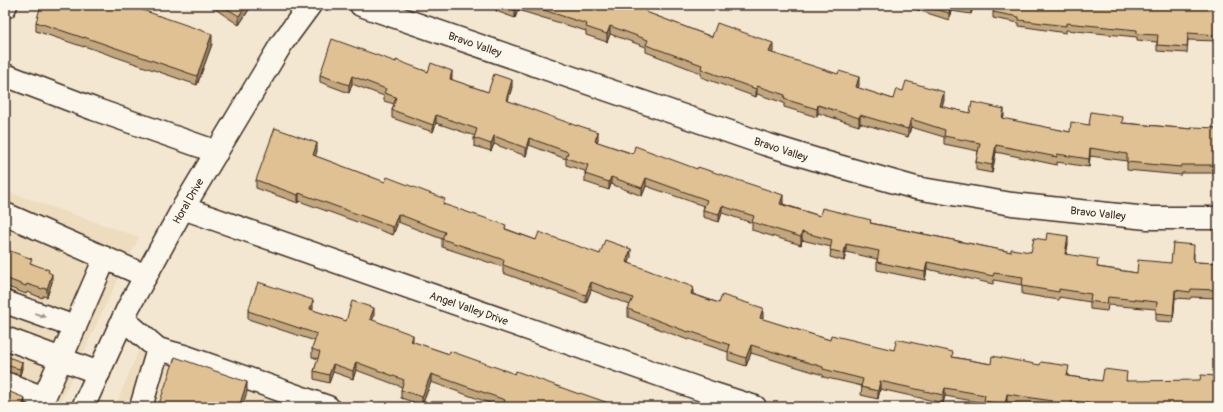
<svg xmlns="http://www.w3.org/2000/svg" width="1223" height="412" viewBox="0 0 1223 412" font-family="Pangolin,sans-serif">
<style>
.built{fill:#eddcbe}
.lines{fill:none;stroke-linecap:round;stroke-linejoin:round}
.minor-casing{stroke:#3b2a1e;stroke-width:25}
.minor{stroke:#fbf7ec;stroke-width:22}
.wall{fill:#c1a67e;stroke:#3b2a1e}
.shaded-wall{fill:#9d8767;stroke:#3b2a1e}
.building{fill:#e0c193;stroke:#3b2a1e}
.oneway{fill:#9b9085}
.labels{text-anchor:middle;stroke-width:4;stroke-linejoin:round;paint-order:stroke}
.street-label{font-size:11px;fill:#3b2a1e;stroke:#fbf7ec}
</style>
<rect width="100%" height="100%" fill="#f3e7d1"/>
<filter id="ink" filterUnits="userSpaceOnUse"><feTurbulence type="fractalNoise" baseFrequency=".025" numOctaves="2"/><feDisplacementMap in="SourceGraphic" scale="8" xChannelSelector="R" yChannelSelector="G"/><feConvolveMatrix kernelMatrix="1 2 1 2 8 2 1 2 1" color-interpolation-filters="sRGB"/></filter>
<g filter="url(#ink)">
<g class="built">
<path d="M 5,191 L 139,237 L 105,306 L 58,407 L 5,407 Z"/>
<path d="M 145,336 L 347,407 L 115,407 Z"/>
</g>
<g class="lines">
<g class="minor-casing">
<g id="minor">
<path d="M 361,5 L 765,144 L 824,162 L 916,188 L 1012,204 L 1147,218 L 1218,218"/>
<path d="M 5,7 L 6,5"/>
<path d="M 5,75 L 94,109 L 217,152"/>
<path d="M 183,208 L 711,393 L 755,407"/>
<path d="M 5,214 L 146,276"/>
<path d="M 5,302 L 75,327"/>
<path d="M 123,319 L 158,349 L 141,407"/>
<path d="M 5,338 L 99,373"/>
<path d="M 158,349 L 184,356 L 328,407"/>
<path d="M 5,383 L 44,398"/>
<path d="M 40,407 L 105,258"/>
<path d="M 83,407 L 128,308 L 183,208 L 282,43 L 310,5"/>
</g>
</g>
<use href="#minor" class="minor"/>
</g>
<g class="wall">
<path d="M 209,5 L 252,5 L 239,25 Z"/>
<path d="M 496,5 L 635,5 L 648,13 L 712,37 L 773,51 L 772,53 L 859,85 L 858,88 L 893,99 L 903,91 L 944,100 L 942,107 L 970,113 L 1004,116 L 1003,119 L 1070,132 L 1089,125 L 1123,123 L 1192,129 L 1218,128 L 1218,173 L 1182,173 L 1181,175 L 1127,170 L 1127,161 L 1090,156 L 1089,167 L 1057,162 L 1057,165 L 996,152 L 992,173 L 976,170 L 976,162 L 978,151 L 944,144 L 944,137 L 911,127 L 908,137 L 860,123 L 859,126 L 818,113 L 817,117 L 784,107 L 784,103 L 757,94 L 756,97 L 701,77 L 701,73 L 646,52 L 646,47 L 610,34 L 607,42 L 586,35 L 586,31 L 518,10 L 515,18 L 496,11 Z"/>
<path d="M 902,5 L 974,5 L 971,14 L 951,11 L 949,20 Z"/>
<path d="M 1157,5 L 1190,5 L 1190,6 L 1218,8 L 1218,41 L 1188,40 L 1187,53 L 1157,51 L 1157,42 L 1137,40 L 1137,37 L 1066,30 L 1066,33 L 1019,26 L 1019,23 L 993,18 L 993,12 L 1157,7 Z"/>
<path d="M 36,22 L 212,44 L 197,85 L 84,46 L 84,47 L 36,31 Z"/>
<path d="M 396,62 L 452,79 L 452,80 L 488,92 L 512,87 L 508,101 L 598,139 L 597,142 L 783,202 L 783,204 L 820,216 L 871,223 L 1011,252 L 1031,252 L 1068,244 L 1066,254 L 1098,267 L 1137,273 L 1171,263 L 1194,253 L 1194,262 L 1218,263 L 1218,298 L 1191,297 L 1190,299 L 1175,298 L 1173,322 L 1156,321 L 1156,309 L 1108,305 L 1107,311 L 1090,309 L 1090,302 L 1059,297 L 1059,300 L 1022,294 L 1022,285 L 994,280 L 993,284 L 927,269 L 925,280 L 877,270 L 877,259 L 846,252 L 844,261 L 830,257 L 831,247 L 802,240 L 801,245 L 752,230 L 752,223 L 722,213 L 719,222 L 703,217 L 703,210 L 704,206 L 646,186 L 642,196 L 611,184 L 609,190 L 585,182 L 585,171 L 566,165 L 566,159 L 529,145 L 526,156 L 494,144 L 491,151 L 474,146 L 474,138 L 475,136 L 436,123 L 433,132 L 392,118 L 392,110 L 394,104 L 384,101 L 384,96 L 352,84 L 349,93 L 320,82 L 320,75 Z"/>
<path d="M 317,151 L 315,156 L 445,205 L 506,229 L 536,240 L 600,254 L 631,257 L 629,263 L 693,294 L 719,303 L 763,317 L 762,319 L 830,340 L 894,350 L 953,357 L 991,364 L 1069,374 L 1068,376 L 1102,381 L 1127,381 L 1218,407 L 1038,407 L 1007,402 L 1006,407 L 984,407 L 984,403 L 945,396 L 943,403 L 880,389 L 878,399 L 861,395 L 862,386 L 823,377 L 823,375 L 751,353 L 746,366 L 728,360 L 728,352 L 689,339 L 688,340 L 628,317 L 628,309 L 630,305 L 591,290 L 586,303 L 503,273 L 503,267 L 442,247 L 442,239 L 398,222 L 393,235 L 299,201 L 298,203 L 256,188 L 256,180 Z"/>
<path d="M 5,249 L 49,273 L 52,282 L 47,297 L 43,296 L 42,298 L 27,292 L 26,294 L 5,286 Z"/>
<path d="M 313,308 L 312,310 L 346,321 L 374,316 L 372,320 L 413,342 L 449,354 L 620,407 L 501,407 L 431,382 L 422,405 L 401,398 L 401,390 L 402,387 L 356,370 L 353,379 L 333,372 L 329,383 L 314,379 L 314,371 L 318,359 L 312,357 L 312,349 L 315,341 L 248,319 L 248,311 Z"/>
<path d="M 5,356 L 22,368 L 20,375 L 5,371 Z"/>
</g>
<g class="shaded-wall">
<path d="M 246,5 L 252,5 L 239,25 L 239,16 Z"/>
<path d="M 517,5 L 518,5 L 518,10 L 515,18 L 515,10 Z"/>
<path d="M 951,5 L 951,11 L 949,20 L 949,13 Z"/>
<path d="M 972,5 L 974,5 L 971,14 L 971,8 Z"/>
<path d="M 610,26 L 610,34 L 607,42 L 607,34 Z"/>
<path d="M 212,34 L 212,44 L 197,85 L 197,76 Z"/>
<path d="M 773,43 L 773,51 L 769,60 L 769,52 Z"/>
<path d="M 452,71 L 452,79 L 450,87 L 450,79 Z"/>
<path d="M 352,76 L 352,84 L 349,93 L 349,85 Z"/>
<path d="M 859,77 L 859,85 L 856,95 L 856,87 Z"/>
<path d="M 512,80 L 512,87 L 506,107 L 506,100 Z"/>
<path d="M 757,86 L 757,94 L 756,97 L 756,89 Z"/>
<path d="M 944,92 L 944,100 L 940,114 L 940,106 Z"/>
<path d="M 818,105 L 818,113 L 817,117 L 817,109 Z"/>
<path d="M 1004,109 L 1004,116 L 1002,126 L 1002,118 Z"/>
<path d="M 436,115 L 436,123 L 433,132 L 433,125 Z"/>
<path d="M 860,115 L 860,123 L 859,126 L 859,118 Z"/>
<path d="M 911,119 L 911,127 L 908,137 L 908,129 Z"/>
<path d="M 598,132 L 598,139 L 595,149 L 595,141 Z"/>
<path d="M 494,136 L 494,144 L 491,151 L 491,144 Z"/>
<path d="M 529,138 L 529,145 L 526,156 L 526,148 Z"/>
<path d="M 317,143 L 317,151 L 313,164 L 313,155 Z"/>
<path d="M 996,145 L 996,152 L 992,173 L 992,165 Z"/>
<path d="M 1090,148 L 1090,156 L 1089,167 L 1089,159 Z"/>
<path d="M 611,177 L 611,184 L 609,190 L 609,182 Z"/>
<path d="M 646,178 L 646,186 L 642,196 L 642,188 Z"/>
<path d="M 299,193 L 299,201 L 298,203 L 298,195 Z"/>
<path d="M 783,195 L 783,202 L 780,211 L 780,204 Z"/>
<path d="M 722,206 L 722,213 L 719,222 L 719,214 Z"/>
<path d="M 398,214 L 398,222 L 393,235 L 393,227 Z"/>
<path d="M 802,232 L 802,240 L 801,245 L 801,237 Z"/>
<path d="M 1068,236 L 1068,244 L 1065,261 L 1065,254 Z"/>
<path d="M 846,244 L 846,252 L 844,261 L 844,253 Z"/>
<path d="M 631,249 L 631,257 L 626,270 L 626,262 Z"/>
<path d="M 927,262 L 927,269 L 925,280 L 925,272 Z"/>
<path d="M 52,274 L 52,282 L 47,297 L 47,289 Z"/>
<path d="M 591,282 L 591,290 L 586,303 L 586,295 Z"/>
<path d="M 693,287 L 693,295 L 691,294 Z"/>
<path d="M 1175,290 L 1175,298 L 1173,322 L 1173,315 Z"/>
<path d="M 313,300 L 313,308 L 310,317 L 310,309 Z"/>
<path d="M 374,308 L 374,316 L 370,327 L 370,319 Z"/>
<path d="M 763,308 L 763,317 L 760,327 L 760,318 Z"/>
<path d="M 413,335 L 413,343 L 411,341 Z"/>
<path d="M 751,345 L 751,353 L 746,366 L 746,358 Z"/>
<path d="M 22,362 L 22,368 L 20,375 L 20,369 Z"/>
<path d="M 356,362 L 356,370 L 353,379 L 353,371 Z"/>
<path d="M 333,364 L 333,372 L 329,383 L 329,375 Z"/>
<path d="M 431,374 L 431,382 L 422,405 L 422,397 Z"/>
<path d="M 880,381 L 880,389 L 878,399 L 878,391 Z"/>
<path d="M 247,382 L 247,392 L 242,407 L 239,407 Z"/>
<path d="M 945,388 L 945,396 L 943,403 L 943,395 Z"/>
<path d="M 1007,394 L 1007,402 L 1006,407 L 1005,407 Z"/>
<path d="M 25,398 L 25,404 L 24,407 L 22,407 Z"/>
</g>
<g class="building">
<path d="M 41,5 L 128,5 L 212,34 L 197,76 L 84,37 L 84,38 L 36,22 Z"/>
<path d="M 221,5 L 246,5 L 239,16 Z"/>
<path d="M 500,5 L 517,5 L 515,10 Z"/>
<path d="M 528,5 L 635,5 L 648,9 L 646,12 L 712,37 L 717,23 L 773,43 L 769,52 L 838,74 L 839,71 L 859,77 L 856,87 L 893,99 L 896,89 L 903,91 L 906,81 L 944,92 L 940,106 L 970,113 L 972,102 L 1004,109 L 1002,118 L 1070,132 L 1071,122 L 1089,125 L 1091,112 L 1123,117 L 1122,123 L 1192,129 L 1192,127 L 1218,128 L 1218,165 L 1182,165 L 1181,167 L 1127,162 L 1127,154 L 1090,148 L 1089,159 L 1057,154 L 1057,157 L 996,145 L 992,165 L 976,162 L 980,143 L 944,136 L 945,130 L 911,119 L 908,129 L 860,115 L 859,118 L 818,105 L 817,109 L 784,99 L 785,95 L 757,86 L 756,89 L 701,69 L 702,65 L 646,45 L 648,40 L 610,26 L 607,34 L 586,27 L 587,24 Z"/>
<path d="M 922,5 L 951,5 L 949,13 Z"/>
<path d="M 955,5 L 972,5 L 971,8 Z"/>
<path d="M 995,5 L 1140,5 L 1157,7 L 1157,5 L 1190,5 L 1190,6 L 1218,8 L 1218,35 L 1188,33 L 1187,47 L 1157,45 L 1158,35 L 1137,34 L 1137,30 L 1066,23 L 1066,26 L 1019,20 L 1019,17 L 993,12 Z"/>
<path d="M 332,39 L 396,62 L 396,60 L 428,72 L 431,63 L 452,71 L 450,79 L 488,92 L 494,74 L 512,80 L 506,100 L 577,126 L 577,125 L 598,132 L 595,141 L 633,154 L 635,146 L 697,169 L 698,167 L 783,195 L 780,204 L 820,216 L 822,208 L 871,220 L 870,223 L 1011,252 L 1011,249 L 1031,252 L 1034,238 L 1046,240 L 1047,233 L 1068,236 L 1065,254 L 1098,259 L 1097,267 L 1137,273 L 1138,260 L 1171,263 L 1173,243 L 1194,245 L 1193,262 L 1218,263 L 1218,290 L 1191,289 L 1190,292 L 1175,290 L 1173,315 L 1156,313 L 1157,302 L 1108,297 L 1107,304 L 1090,301 L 1091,294 L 1059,289 L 1059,292 L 1022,286 L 1023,277 L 994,273 L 993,276 L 927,262 L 925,272 L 877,262 L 879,251 L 846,244 L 844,253 L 830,250 L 832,240 L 802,232 L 801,237 L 752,222 L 754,216 L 722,206 L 719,214 L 703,210 L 707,200 L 646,178 L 642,188 L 611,177 L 609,182 L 585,174 L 588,165 L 566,158 L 568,152 L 529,138 L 526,148 L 494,136 L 491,144 L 474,138 L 477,129 L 436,115 L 433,125 L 392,110 L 396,97 L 384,93 L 386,89 L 352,76 L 349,85 L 320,75 Z"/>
<path d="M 275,128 L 317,143 L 313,155 L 385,182 L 387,177 L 445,199 L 443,204 L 506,225 L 505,229 L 536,240 L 539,232 L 600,254 L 605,240 L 631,249 L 626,262 L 693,287 L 691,294 L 719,303 L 722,295 L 763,308 L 760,318 L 830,340 L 831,335 L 894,350 L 897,339 L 953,352 L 952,357 L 991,364 L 992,356 L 1040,365 L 1041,362 L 1069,366 L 1067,376 L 1102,381 L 1104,369 L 1127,372 L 1126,381 L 1200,380 L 1201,375 L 1218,376 L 1218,407 L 1107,407 L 1107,406 L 1072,401 L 1071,407 L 1051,407 L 1052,401 L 1007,394 L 1005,405 L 984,401 L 985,395 L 945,388 L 943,395 L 880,381 L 878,391 L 861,387 L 863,379 L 823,369 L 823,367 L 751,345 L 746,358 L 728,352 L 730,345 L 689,331 L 688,332 L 628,309 L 633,298 L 591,282 L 586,295 L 503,265 L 504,260 L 442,239 L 445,232 L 398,214 L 393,227 L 299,193 L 298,195 L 256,180 Z"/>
<path d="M 5,249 L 32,259 L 30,263 L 49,270 L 48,272 L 52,274 L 47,289 L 43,288 L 42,289 L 27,284 L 26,286 L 5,278 Z"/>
<path d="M 258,282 L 313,300 L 310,309 L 346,321 L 352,301 L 374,308 L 370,319 L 413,335 L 411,341 L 449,354 L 450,351 L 515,374 L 516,371 L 579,394 L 580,393 L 620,407 L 503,407 L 505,400 L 431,374 L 422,397 L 401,390 L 404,380 L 356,362 L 353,371 L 333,364 L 329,375 L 314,371 L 320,352 L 312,349 L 317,334 L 248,311 Z"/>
<path d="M 5,356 L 22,362 L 20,369 L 5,365 Z"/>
<path d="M 175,357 L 247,382 L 239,407 L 158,407 Z"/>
<path d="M 5,390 L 25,398 L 22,407 L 5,407 Z"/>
</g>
<defs><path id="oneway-solid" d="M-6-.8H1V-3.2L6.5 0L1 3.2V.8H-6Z"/></defs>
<use class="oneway" href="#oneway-solid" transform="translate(40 315) rotate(20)"/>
</g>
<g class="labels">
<g class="street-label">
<text transform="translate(475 44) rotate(19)" y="4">Bravo Valley</text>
<text transform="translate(781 149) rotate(18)" y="4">Bravo Valley</text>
<text transform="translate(188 201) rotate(-60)" y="4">Horal Drive</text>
<text transform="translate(1098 213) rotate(6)" y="4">Bravo Valley</text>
<text transform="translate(469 308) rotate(19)" y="4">Angel Valley Drive</text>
</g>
</g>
<rect width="1223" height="412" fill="none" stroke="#fbf7ec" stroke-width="20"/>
<rect x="10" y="10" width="1203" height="392" fill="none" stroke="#3b2a1e" stroke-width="1.5" filter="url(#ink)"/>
</svg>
